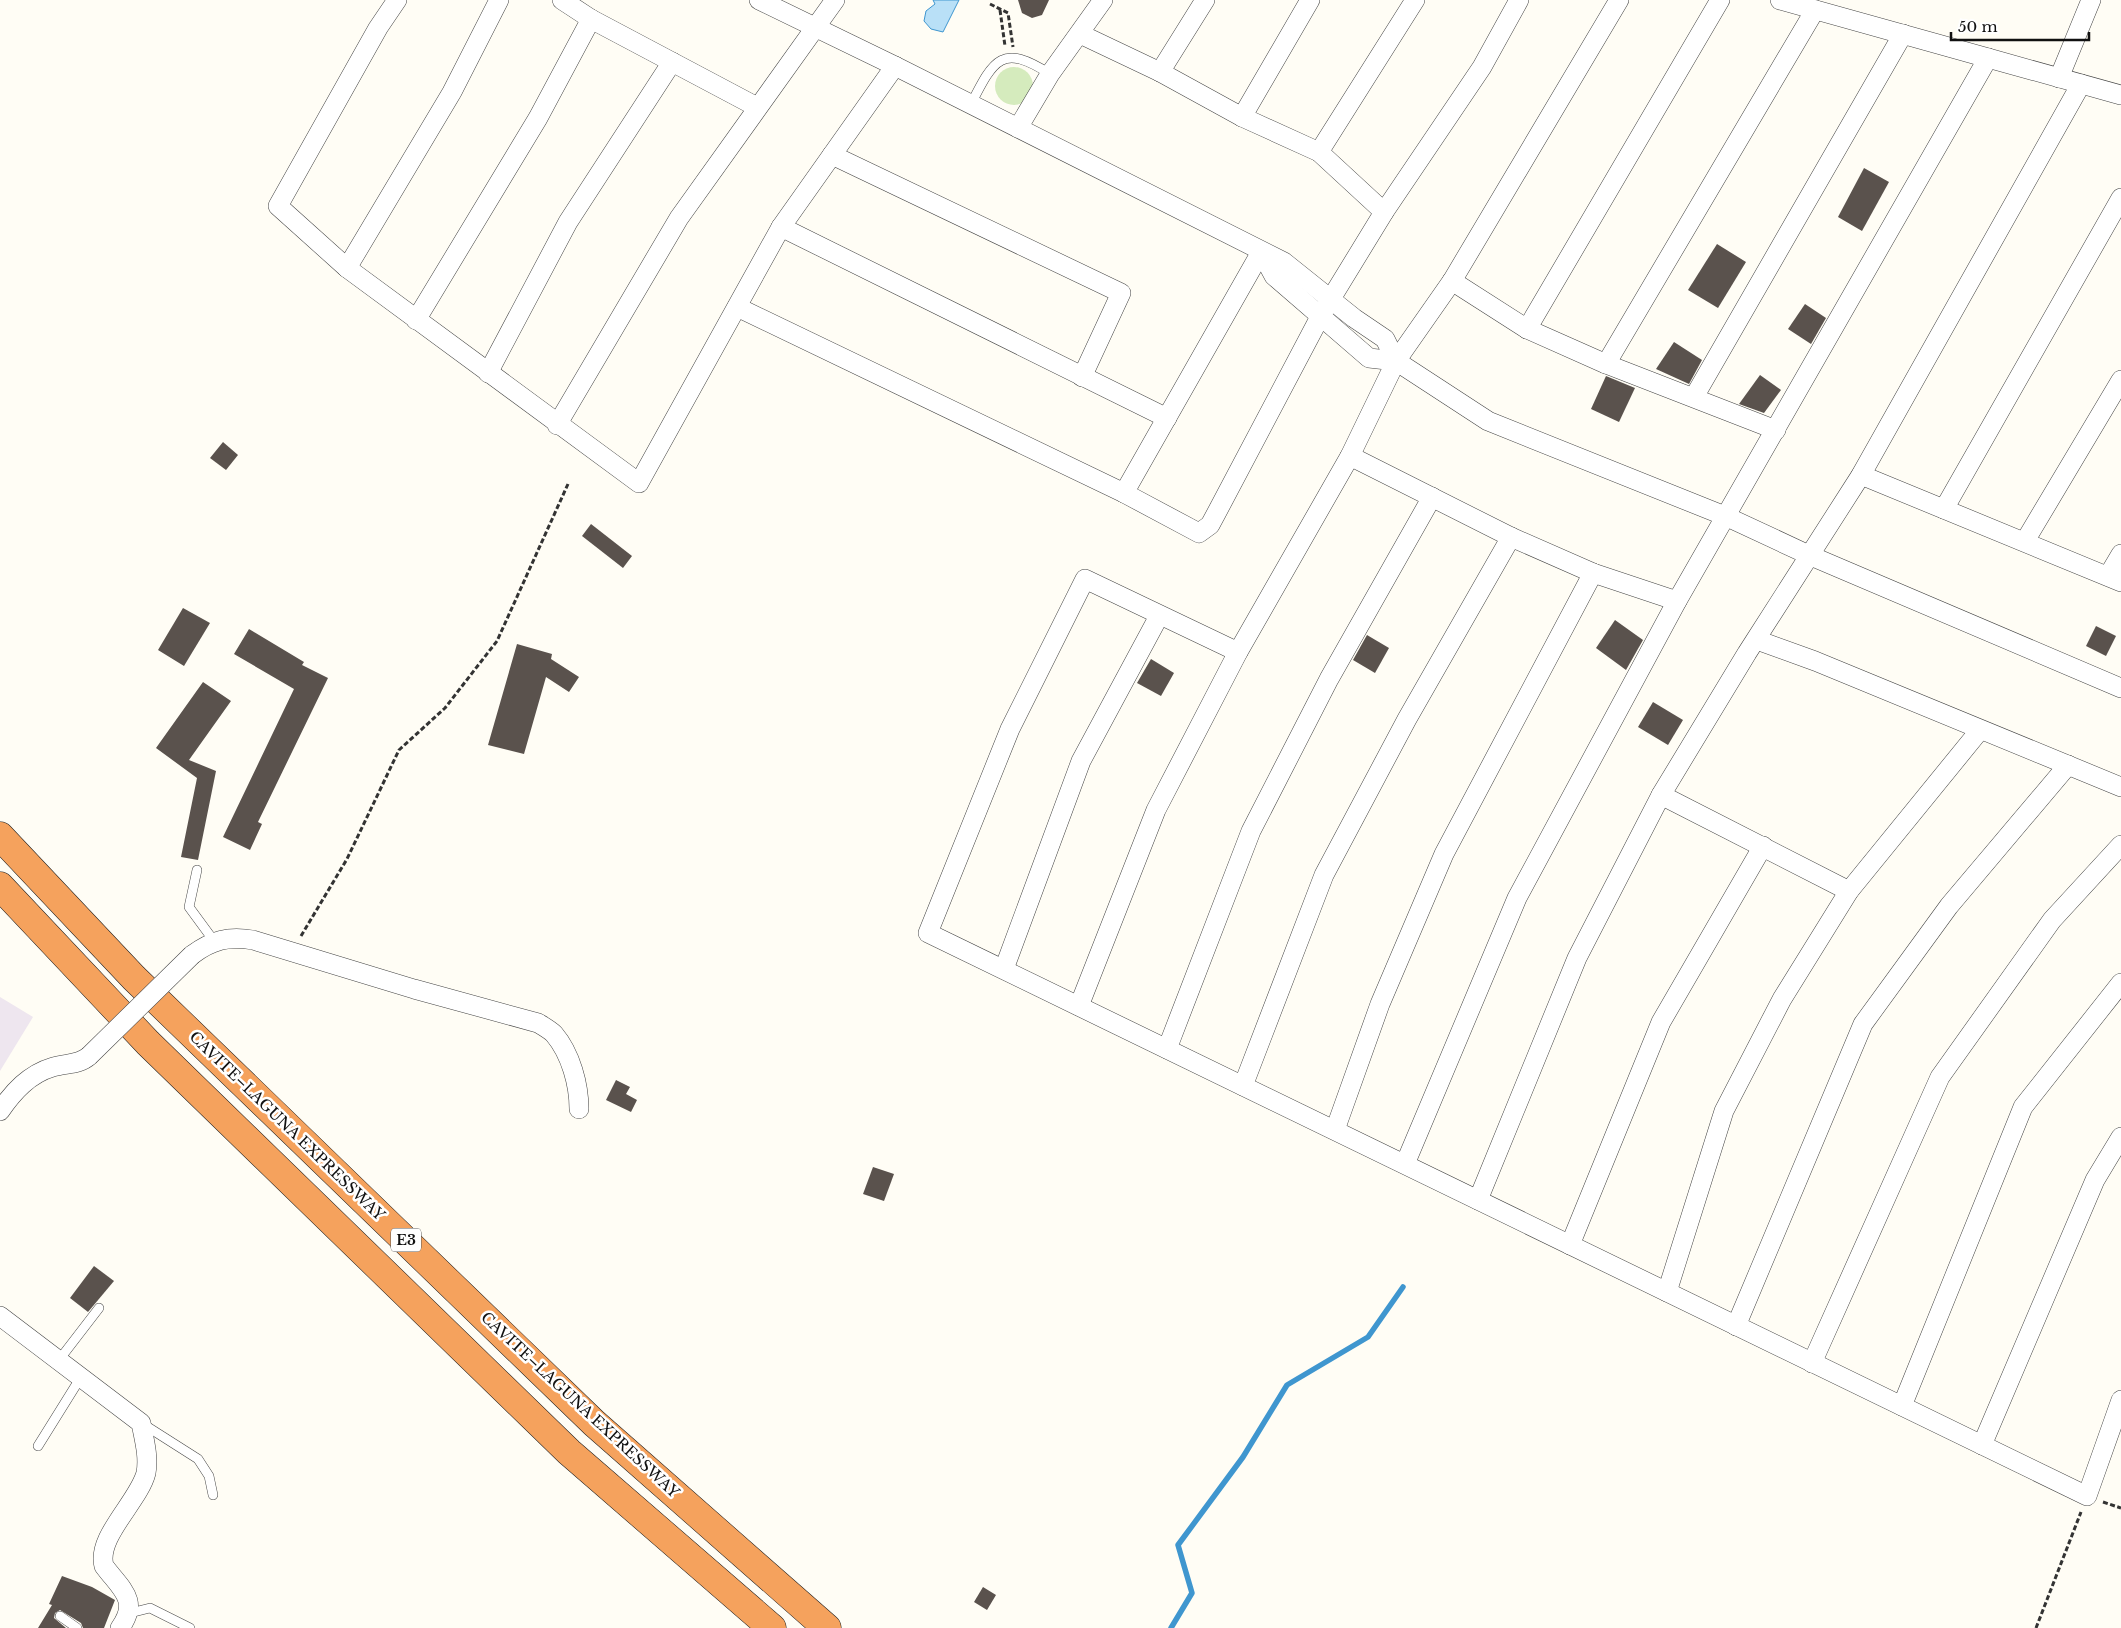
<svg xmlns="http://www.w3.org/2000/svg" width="2121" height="1628" viewBox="0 0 2121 1628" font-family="'Libre Baskerville',serif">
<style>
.industrial{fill:#eee6ef}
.green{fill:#d5ebbd}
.water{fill:#b9e0f7;stroke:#3f96cf}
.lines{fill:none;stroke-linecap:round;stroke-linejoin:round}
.stream{stroke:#3f96cf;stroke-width:5.5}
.building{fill:#5a524d}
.service-casing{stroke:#444;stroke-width:10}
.minor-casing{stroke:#444;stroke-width:20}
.motorway-casing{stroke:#222;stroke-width:29}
.path{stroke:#333;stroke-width:3;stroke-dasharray:5 2.5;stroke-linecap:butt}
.service{stroke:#fff;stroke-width:9}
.minor{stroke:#fff;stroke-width:19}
.motorway{stroke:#f5a25d;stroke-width:28}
.minor-bridge-casing{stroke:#444;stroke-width:20;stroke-linecap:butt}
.minor-bridge{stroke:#fff;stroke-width:19}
.labels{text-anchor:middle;stroke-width:5;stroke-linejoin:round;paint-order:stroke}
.shield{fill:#fff;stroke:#585858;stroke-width:1}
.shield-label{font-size:14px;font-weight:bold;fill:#111}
.street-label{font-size:15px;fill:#111;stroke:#fff}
</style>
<rect width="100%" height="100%" fill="#fffdf5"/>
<path class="industrial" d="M 0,997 L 33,1017 L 0,1071 Z"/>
<circle class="green" cx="1014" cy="86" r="19"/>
<path class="water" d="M 933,0 L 959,0 L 943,32 L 931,29 L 924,21 L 926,11 L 935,4 Z"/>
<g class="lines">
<path class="stream" d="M 1171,1628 L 1192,1593 L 1178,1545 L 1243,1457 L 1287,1385 L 1368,1337 L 1403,1287"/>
</g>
<g class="building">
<path d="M 1018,0 L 1049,0 L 1042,15 L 1032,18 L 1022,13 Z"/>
<path d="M 1864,168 L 1889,182 L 1862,231 L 1838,217 Z"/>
<path d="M 1717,244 L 1746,262 L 1718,308 L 1688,290 Z"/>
<path d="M 1805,304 L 1826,318 L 1811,344 L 1788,329 Z"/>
<path d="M 1674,342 L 1702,360 L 1689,384 L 1656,369 Z"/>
<path d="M 1760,375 L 1781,390 L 1764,413 L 1739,404 Z"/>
<path d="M 1606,376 L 1635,388 L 1619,422 L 1591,409 Z"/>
<path d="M 223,442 L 238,455 L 226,470 L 210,458 Z"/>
<path d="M 591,524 L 632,556 L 623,568 L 582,536 Z"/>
<path d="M 183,608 L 210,623 L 184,666 L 158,650 Z"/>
<path d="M 1615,620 L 1643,640 L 1626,670 L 1596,648 Z"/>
<path d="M 2096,626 L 2116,636 L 2106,656 L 2086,646 Z"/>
<path d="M 249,629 L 304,662 L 302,665 L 328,678 L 258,822 L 262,824 L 250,850 L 223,837 L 294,689 L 234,654 Z"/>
<path d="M 1367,635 L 1389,648 L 1375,673 L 1353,660 Z"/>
<path d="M 517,644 L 552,654 L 551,659 L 579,677 L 569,692 L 546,677 L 524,754 L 488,745 Z"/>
<path d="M 1151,659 L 1174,673 L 1161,696 L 1137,683 Z"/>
<path d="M 203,682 L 231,701 L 189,760 L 216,771 L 198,860 L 181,857 L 197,778 L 156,748 Z"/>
<path d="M 1653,702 L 1683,720 L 1668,745 L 1638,727 Z"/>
<path d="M 616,1080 L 630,1087 L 626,1094 L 637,1100 L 631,1112 L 606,1100 Z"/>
<path d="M 873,1167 L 894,1174 L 884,1201 L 863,1194 Z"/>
<path d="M 94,1266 L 114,1281 L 88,1312 L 70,1298 Z"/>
<path d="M 62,1576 L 92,1587 L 115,1600 L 104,1628 L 83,1628 L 81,1623 L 60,1610 L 55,1613 L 54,1618 L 66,1628 L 38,1628 L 52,1605 L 49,1604 Z"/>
<path d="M 983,1587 L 996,1595 L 987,1610 L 974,1602 Z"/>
</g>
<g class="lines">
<g class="service-casing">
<g id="service">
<path d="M 971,104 C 994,59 1002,43 1050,74"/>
<path d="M 197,870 L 189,907 L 214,941"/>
<path d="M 59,1360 L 99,1308"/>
<path d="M 143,1424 L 198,1459 L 209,1476 L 213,1495"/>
<path d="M 38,1446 L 81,1377"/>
<path d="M 130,1613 L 150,1608 L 190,1628"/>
<path d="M 60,1616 L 77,1628"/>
</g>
</g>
<g class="minor-casing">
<g id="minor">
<path d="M 397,0 L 378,28 L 278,206 L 347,268 L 639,483 L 781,227 L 895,66"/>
<path d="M 562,0 L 591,19 L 757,107"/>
<path d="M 759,0 L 895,66 L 1284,262 L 1354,318 L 1385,339 L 1396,361"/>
<path d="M 1080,34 L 1160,72 L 1242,117 L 1319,152 L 1384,212"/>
<path d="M 1988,58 L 2121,95"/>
<path d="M 1160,72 L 1205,0"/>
<path d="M 2059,78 L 2091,0"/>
<path d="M 1242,117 L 1310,0"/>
<path d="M 1018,128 L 1050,74 L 1103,0"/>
<path d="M 1319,152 L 1415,0"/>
<path d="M 832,155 L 1121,293 L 1082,377"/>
<path d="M 781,227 L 1167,418"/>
<path d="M 1261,252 L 1274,276 L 1369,358 L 1396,361 L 1488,421 L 1725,516 L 1811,556 L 2121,688"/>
<path d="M 347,268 L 452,92 L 499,0"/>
<path d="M 1452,281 L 1527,329 L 1606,364 L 1776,430"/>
<path d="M 737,307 L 1124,493 L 1199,533 L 1210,525 L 1217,512 L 1321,315 L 1384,212 L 1482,67 L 1519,0"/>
<path d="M 416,320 L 538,118 L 591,19"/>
<path d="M 1527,329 L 1720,0"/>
<path d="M 1606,364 L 1815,10"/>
<path d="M 488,373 L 568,222 L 672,62"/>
<path d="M 1694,397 L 1903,34"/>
<path d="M 557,425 L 679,218 L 835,0"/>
<path d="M 1350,456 L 1511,537 L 1593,573 L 1677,601"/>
<path d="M 1861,475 L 2121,582"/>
<path d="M 1124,493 L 1261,252"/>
<path d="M 1944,509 L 2121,198"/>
<path d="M 2025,541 L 2121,380"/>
<path d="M 2108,576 L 2121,554"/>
<path d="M 1757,640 L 1815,661 L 2121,787"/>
<path d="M 1238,652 L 1085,579 L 1010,729 L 928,933 L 2087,1496 L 2121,1400"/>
<path d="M 1661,795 L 1849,891"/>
<path d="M 192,955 C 212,940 228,936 253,940 L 414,989 L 538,1023 C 543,1026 550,1030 554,1034 C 571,1054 579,1085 579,1109"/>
<path d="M 1004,969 L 1081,761 L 1159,616"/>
<path d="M 1079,1006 L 1156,810 L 1238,652 L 1350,456 L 1396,361 L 1452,281 L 1619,0"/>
<path d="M 1167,1049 L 1251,831 L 1329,679 L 1432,497"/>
<path d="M 1243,1086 L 1324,875 L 1407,719 L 1511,537"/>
<path d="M 0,1111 C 13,1092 29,1074 53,1067 C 66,1063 79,1065 89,1056"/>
<path d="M 1335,1130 L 1380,1004 L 1444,854 L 1593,573"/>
<path d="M 1405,1164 L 1517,898 L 1677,601 L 1988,58 L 1780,0"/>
<path d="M 1478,1200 L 1577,958 L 1661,795 L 1747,653 L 1861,475 L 2081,84"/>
<path d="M 1570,1245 L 1661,1022 L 1763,846"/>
<path d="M 1667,1292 L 1724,1111 L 1782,999 L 1849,891 L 1980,730"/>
<path d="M 0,1316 L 141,1423 C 144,1439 149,1456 146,1473 C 139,1501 96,1537 104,1566 C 121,1589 140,1600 120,1628"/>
<path d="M 1736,1326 L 1863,1024 L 1949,906 L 2068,765"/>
<path d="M 1812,1363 L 1940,1077 L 2052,920 L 2121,845"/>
<path d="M 1902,1406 L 2023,1107 L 2121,983"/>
<path d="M 1982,1445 L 2095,1180 L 2121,1137"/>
</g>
</g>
<g class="motorway-casing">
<g id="motorway">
<path d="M 0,836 L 134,978 L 594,1423 L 827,1628"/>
<path d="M 0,886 L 148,1043 L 569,1452 L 772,1628"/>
</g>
</g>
<g class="path">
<path d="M 990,4 L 1008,13 L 1013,47"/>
<path d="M 1000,10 L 1005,46"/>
<path d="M 301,936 L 347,859 L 399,750 L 445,708 L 497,641 L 568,484"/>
<path d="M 2103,1502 L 2121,1508"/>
<path d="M 2036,1628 L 2081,1512"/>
</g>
<use href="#service" class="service"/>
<use href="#minor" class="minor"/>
<use href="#motorway" class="motorway"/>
<g class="minor-bridge-casing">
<path id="minor-bridge" d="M 89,1056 L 192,955"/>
</g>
<use href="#minor-bridge" class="minor-bridge"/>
</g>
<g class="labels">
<rect class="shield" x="391" y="1228.5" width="30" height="23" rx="4"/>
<g class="shield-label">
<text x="406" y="1245">E3</text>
</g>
<g class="street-label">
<text transform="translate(287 1126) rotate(44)" y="5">CAVITE–LAGUNA EXPRESSWAY</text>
<text transform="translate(580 1405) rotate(43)" y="5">CAVITE–LAGUNA EXPRESSWAY</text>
</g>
</g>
<path d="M1951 32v8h138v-8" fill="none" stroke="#111111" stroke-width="2.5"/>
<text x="1958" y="32" font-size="15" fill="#111111" stroke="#ffffff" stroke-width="4" paint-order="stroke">50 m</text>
</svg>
